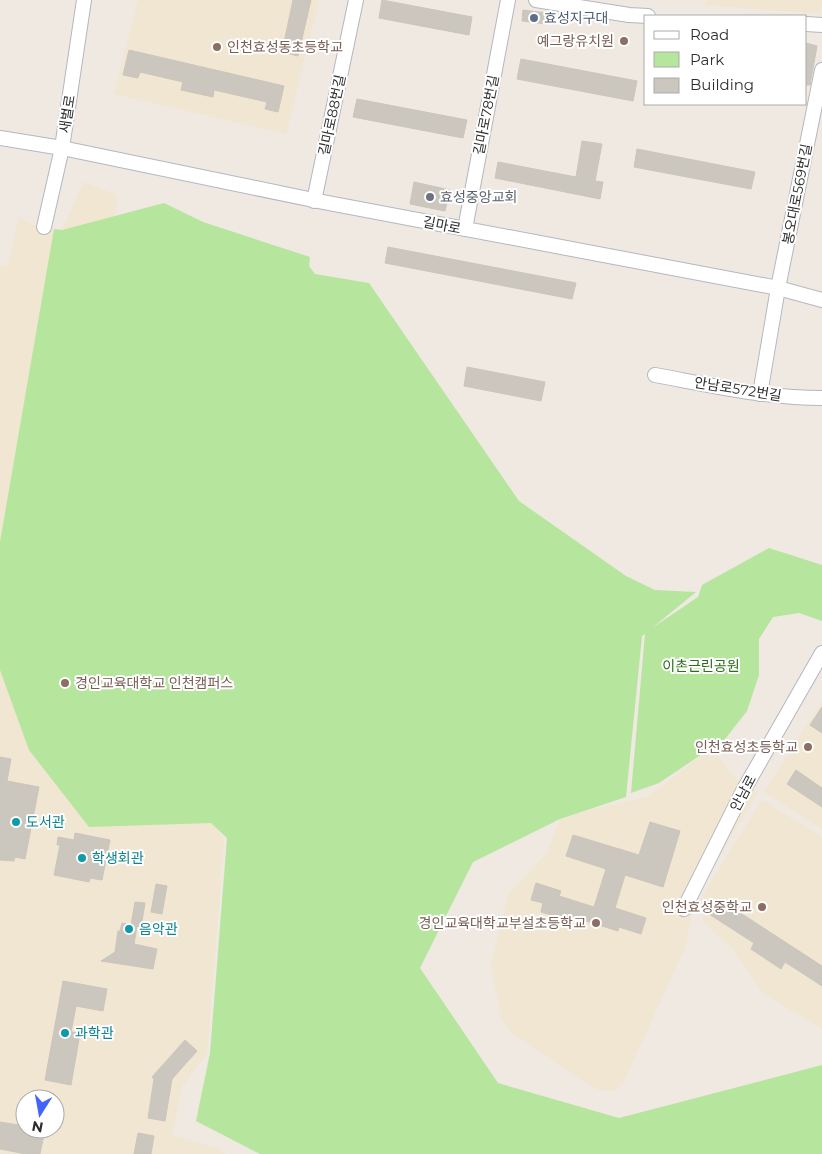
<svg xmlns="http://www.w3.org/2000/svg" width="822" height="1154" viewBox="0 0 822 1154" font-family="Montserrat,'Noto Sans KR',sans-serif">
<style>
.education{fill:#f0e6d1;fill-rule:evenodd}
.green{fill:#b6e59e}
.building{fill:#cbc7bf;stroke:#cbc5ba}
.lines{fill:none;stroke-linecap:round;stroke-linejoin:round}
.minor-casing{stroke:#b4b7c1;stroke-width:16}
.minor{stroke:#fff;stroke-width:14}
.service-dot{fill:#5c6f8a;stroke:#fff;stroke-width:2}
.education-dot{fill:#8d6e63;stroke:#fff;stroke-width:2}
.worship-dot{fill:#6b7280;stroke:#fff;stroke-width:2}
.culture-dot{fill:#0f9aa8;stroke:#fff;stroke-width:2}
.labels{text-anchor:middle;stroke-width:4;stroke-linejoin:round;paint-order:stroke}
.service-label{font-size:14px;fill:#4e5e75;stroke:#fff;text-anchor:start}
.education-label{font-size:14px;fill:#785e54;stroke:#fff;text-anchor:end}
.street-label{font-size:14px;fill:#2e2e2e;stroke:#fff}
.worship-label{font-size:14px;fill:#5b616d;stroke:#fff;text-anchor:start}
.park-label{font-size:14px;fill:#2c6e1b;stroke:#fff}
.culture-label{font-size:14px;fill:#0d838f;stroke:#fff;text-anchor:start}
</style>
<rect width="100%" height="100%" fill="#efe9e1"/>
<g class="education">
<path d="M 138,0 L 319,0 L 286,134 L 114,94 Z"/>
<path d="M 706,0 L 822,0 L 822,3 L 820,14 L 705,5 Z"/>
<path d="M 84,182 L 117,195 L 111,308 L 38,525 L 224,840 L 207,1054 L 182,1086 L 172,1135 L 219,1149 L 225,1154 L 0,1154 L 0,267 L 8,265 L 19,217 L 35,226 L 62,230 ZM 25,1099 L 55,1099 L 55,1129 L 25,1129 Z"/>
<path d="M 822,702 L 822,829 L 764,792 Z"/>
<path d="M 704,754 L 718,756 L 739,782 L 758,792 L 695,898 L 685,948 L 623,1083 L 613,1091 L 599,1090 L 588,1084 L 512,1033 L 501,1019 L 491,964 L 509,893 L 547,853 L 560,819 L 589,810 L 647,797 Z"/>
<path d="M 762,800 L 822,837 L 822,1029 L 763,993 L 733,949 L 703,921 L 703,894 Z"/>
</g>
<path class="green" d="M 164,203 L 203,222 L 310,257 L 309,266 L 315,274 L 369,283 L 519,501 L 626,576 L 655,590 L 696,592 L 652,628 L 698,597 L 702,585 L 769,548 L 822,565 L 822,621 L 799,613 L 773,617 L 759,639 L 759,675 L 747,711 L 726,738 L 659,783 L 631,793 L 645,634 L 642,636 L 626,797 L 560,819 L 473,862 L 420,968 L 498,1083 L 619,1118 L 822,1065 L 822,1154 L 260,1154 L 196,1121 L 210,1053 L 227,838 L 211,823 L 89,827 L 29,750 L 0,670 L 0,542 L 54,229 L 62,230 Z"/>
<g class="building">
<path d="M 293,0 L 311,0 L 298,56 L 282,52 Z"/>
<path d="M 382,0 L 472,17 L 469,35 L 379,18 Z"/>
<path d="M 523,10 L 547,13 L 546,24 L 522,21 Z"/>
<path d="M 806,43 L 817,46 L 810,85 L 806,85 Z"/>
<path d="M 129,50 L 284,86 L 278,112 L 265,109 L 267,102 L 214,90 L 213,97 L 181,90 L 183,82 L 140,72 L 138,78 L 123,75 Z"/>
<path d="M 521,59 L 637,81 L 633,101 L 517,79 Z"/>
<path d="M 357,99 L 467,120 L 463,138 L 353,117 Z"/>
<path d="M 582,141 L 602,144 L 595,181 L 603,182 L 600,199 L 495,178 L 498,162 L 576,177 Z"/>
<path d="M 637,149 L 755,172 L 751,189 L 634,167 Z"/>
<path d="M 414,182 L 450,190 L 445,211 L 410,204 Z"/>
<path d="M 388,247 L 576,283 L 572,299 L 385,263 Z"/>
<path d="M 467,367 L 545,382 L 541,401 L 464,386 Z"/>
<path d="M 822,707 L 822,733 L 810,725 Z"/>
<path d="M 0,757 L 11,759 L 7,781 L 39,787 L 25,859 L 15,857 L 14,861 L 0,860 Z"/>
<path d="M 796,770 L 822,788 L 822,807 L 787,784 Z"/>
<path d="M 650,822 L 680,831 L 663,887 L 625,875 L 615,908 L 646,918 L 641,934 L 619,927 L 618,931 L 567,915 L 565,919 L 541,912 L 543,903 L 531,900 L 536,883 L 561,891 L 559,896 L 594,907 L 606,869 L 566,856 L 573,835 L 639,855 Z"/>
<path d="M 75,833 L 110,840 L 102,880 L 90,878 L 89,882 L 54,875 L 60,845 L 57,845 L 58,837 L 74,840 Z"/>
<path d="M 156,884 L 167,886 L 162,914 L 151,912 Z"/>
<path d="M 719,899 L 822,966 L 822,986 L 785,962 L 781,969 L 751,949 L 754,943 L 709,914 Z"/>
<path d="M 135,902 L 145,903 L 141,927 L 131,925 Z"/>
<path d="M 122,923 L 137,926 L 134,944 L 157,949 L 153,969 L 101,961 L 115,952 L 118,931 L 120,931 Z"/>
<path d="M 63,981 L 107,989 L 103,1011 L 76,1006 L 71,1032 L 80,1033 L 71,1085 L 45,1080 Z"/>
<path d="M 185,1040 L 197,1051 L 172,1079 L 165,1121 L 148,1118 L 154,1079 L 152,1077 Z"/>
<path d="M 0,1122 L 25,1126 L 25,1129 L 45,1130 L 40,1154 L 26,1154 L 0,1149 Z"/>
<path d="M 138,1133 L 154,1136 L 151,1154 L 134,1154 Z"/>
</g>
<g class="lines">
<g class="minor-casing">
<g id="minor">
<path d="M 536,0 L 629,15 L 648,16"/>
<path d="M 806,24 L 822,25"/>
<path d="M 0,138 L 62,148 L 323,202 L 778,288 L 822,300"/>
<path d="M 314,201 L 356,0"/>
<path d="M 44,227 L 62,148 L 84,0"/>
<path d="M 465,229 L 508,0"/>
<path d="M 655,375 C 710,385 766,398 822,398"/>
<path d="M 760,394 L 778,288 L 822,70"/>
<path d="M 684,909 L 743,791 L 822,653"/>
</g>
</g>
<use href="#minor" class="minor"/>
</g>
<circle class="service-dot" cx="534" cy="18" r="5"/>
<g class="education-dot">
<circle cx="624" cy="41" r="5"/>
<circle cx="217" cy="47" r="5"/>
<circle cx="65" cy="683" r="5"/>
<circle cx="808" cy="747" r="5"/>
<circle cx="762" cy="907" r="5"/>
<circle cx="596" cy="923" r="5"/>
</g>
<circle class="worship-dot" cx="430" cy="197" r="5"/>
<g class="culture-dot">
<circle cx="16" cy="822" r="5"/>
<circle cx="82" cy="858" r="5"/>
<circle cx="129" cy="929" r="5"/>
<circle cx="65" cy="1033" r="5"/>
</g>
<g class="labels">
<g class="service-label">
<text x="544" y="23">효성지구대</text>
</g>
<g class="education-label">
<text x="614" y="46">예그랑유치원</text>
<text x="227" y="52" text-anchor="start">인천효성동초등학교</text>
<text x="75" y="688" text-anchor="start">경인교육대학교 인천캠퍼스</text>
<text x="798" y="752">인천효성초등학교</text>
<text x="752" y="912">인천효성중학교</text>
<text x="586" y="928">경인교육대학교부설초등학교</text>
</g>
<g class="street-label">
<text transform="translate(67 114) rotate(-81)" y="5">새벌로</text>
<text transform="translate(332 115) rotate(-78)" y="5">길마로88번길</text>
<text transform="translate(486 115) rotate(-79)" y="5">길마로78번길</text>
<text transform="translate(797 194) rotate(-79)" y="5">봉오대로569번길</text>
<text transform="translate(442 225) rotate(11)" y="5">길마로</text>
<text transform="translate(738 389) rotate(9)" y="5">안남로572번길</text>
<text transform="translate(743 793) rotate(-62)" y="5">안남로</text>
</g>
<g class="worship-label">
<text x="440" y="202">효성중앙교회</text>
</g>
<g class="park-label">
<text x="701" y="671">이촌근린공원</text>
</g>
<g class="culture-label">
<text x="26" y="827">도서관</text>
<text x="92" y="863">학생회관</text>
<text x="139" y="934">음악관</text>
<text x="75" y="1038">과학관</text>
</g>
</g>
<rect x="644" y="15" width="162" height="90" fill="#ffffff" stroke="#ababab"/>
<rect x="654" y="31" width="25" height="8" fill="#ffffff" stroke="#ababab"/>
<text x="690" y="40" font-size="15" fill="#2e2e2e">Road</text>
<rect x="654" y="52" width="25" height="15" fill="#b6e59e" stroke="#ababab"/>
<text x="690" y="65" font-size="15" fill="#2e2e2e">Park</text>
<rect x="654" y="78" width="25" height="15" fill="#cbc7bf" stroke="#ababab"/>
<text x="690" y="90" font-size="15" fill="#2e2e2e">Building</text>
<g transform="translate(40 1114) rotate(191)"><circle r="24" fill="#ffffff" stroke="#ababab"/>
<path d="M0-4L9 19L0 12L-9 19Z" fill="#4264fb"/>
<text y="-8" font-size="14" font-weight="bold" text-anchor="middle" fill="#2e2e2e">N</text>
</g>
</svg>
